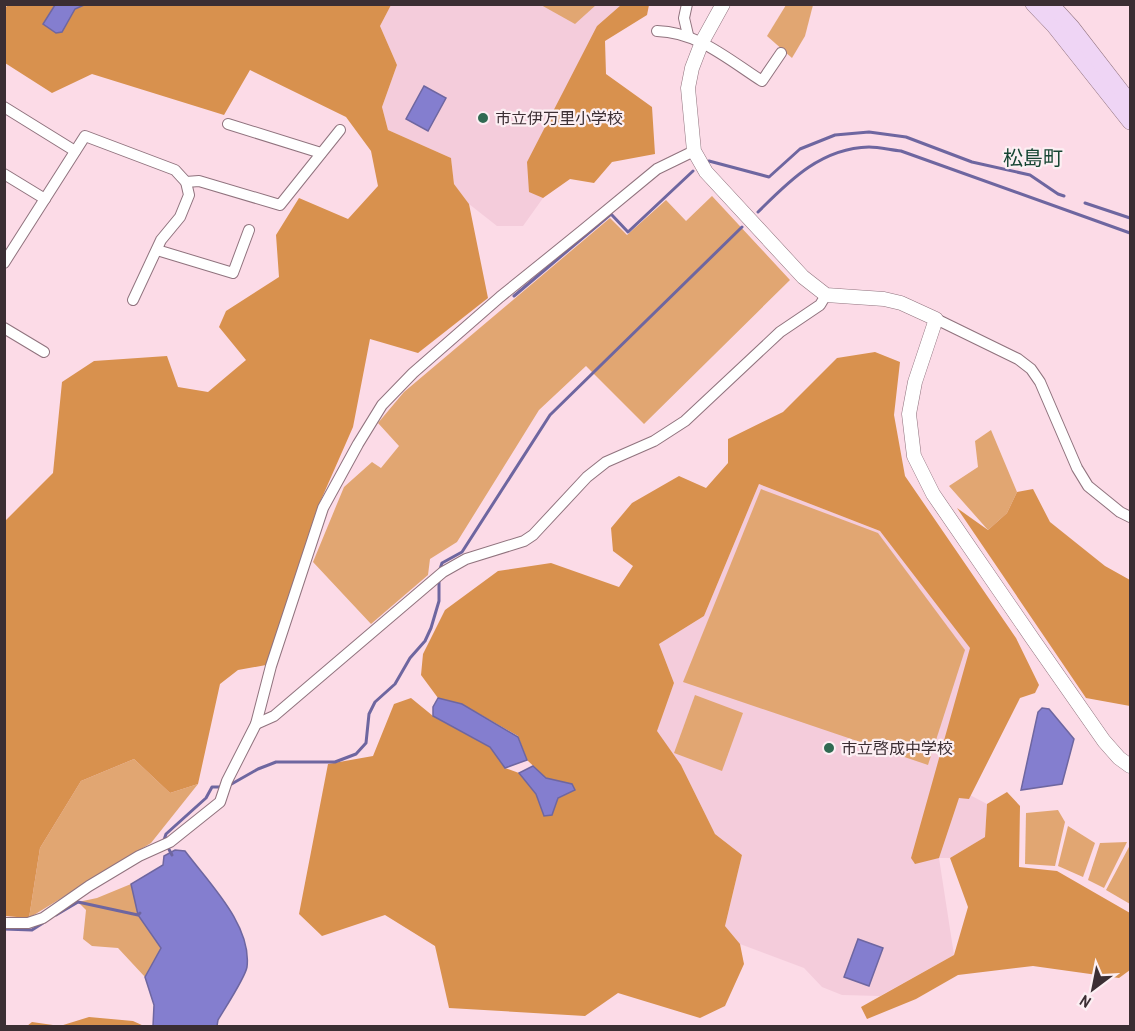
<svg xmlns="http://www.w3.org/2000/svg" width="1135" height="1031" viewBox="0 0 1135 1031" font-family="'Archivo Narrow','Noto Sans JP',sans-serif">
<style>
.built{fill:#f4ccdb}
.green{fill:#e1a672}
.forest{fill:#d8914e}
.water{fill:#847ecf;stroke:#6e66a0;stroke-width:1.5}
.lines{fill:none;stroke-linecap:round;stroke-linejoin:round}
.stream{stroke:#6e66a0;stroke-width:3}
.minor-casing{stroke:#90737e;stroke-width:12}
.tertiary-casing{stroke:#90737e;stroke-width:15}
.secondary-casing{stroke:#90737e;stroke-width:16}
.minor{stroke:#fff;stroke-width:10}
.tertiary{stroke:#fff;stroke-width:14}
.secondary{stroke:#efd5f5;stroke-width:15}
.poi-dot{fill:#306a52;stroke:#fceff3;stroke-width:2}
.labels{text-anchor:middle;stroke-width:4.5;stroke-linejoin:round;paint-order:stroke}
.poi-label{font-size:16px;fill:#3b2e33;stroke:#fceff3;text-anchor:start}
.quarter-label{font-size:20px;fill:#164533;stroke:#fceff3}
</style>
<rect width="100%" height="100%" fill="#fcdbe7"/>
<g class="built">
<path d="M 391,5 L 621,5 L 597,26 L 570,179 L 543,198 L 523,226 L 497,226 L 469,204 L 454,184 L 451,158 L 388,130 L 382,107 L 397,65 L 380,26 Z"/>
<path d="M 759,484 L 880,531 L 1008,650 L 968,794 L 987,804 L 985,837 L 950,858 L 939,858 L 954,955 L 880,996 L 842,995 L 822,987 L 804,968 L 740,944 L 725,926 L 742,855 L 715,834 L 681,765 L 656,731 L 674,683 L 659,644 L 704,616 Z"/>
</g>
<g class="green">
<path d="M 541,5 L 596,5 L 575,24 Z"/>
<path d="M 786,5 L 813,5 L 805,36 L 792,58 L 767,36 Z"/>
<path d="M 712,196 L 790,280 L 644,424 L 586,366 L 539,410 L 457,542 L 430,559 L 428,575 L 371,624 L 313,562 L 344,487 L 372,462 L 381,468 L 399,446 L 378,423 L 404,392 L 610,218 L 627,235 L 666,200 L 686,221 Z"/>
<path d="M 991,430 L 1017,492 L 1007,513 L 988,530 L 949,486 L 978,467 L 975,441 Z"/>
<path d="M 761,489 L 878,533 L 965,650 L 928,765 L 683,682 Z"/>
<path d="M 695,695 L 743,713 L 722,771 L 674,753 Z"/>
<path d="M 134,759 L 170,793 L 198,784 L 151,843 L 29,918 L 40,848 L 81,781 Z"/>
<path d="M 1058,810 L 1065,822 L 1055,866 L 1025,864 L 1026,813 Z"/>
<path d="M 1068,826 L 1095,843 L 1083,877 L 1058,866 Z"/>
<path d="M 1127,842 L 1104,888 L 1088,880 L 1100,843 Z"/>
<path d="M 1130,845 L 1130,904 L 1106,890 Z"/>
<path d="M 131,884 L 138,915 L 161,948 L 145,977 L 118,948 L 92,946 L 83,939 L 86,910 L 78,902 L 97,898 Z"/>
</g>
<g class="forest">
<path d="M 9,4 L 391,5 L 380,26 L 397,65 L 382,107 L 388,130 L 451,158 L 454,184 L 469,204 L 488,298 L 418,353 L 370,339 L 353,427 L 317,509 L 266,665 L 238,670 L 220,684 L 198,784 L 170,793 L 134,759 L 81,781 L 40,848 L 29,918 L 5,916 L 5,521 L 53,473 L 62,382 L 94,361 L 167,356 L 178,387 L 208,392 L 246,360 L 219,327 L 226,311 L 279,277 L 276,235 L 299,198 L 348,219 L 378,186 L 371,151 L 346,117 L 250,70 L 224,115 L 92,74 L 52,93 L 5,63 L 4,9 Z"/>
<path d="M 621,5 L 649,5 L 647,15 L 605,41 L 606,74 L 652,107 L 655,154 L 612,162 L 594,183 L 570,179 L 543,198 L 529,192 L 527,162 L 597,26 Z"/>
<path d="M 875,352 L 900,362 L 894,415 L 905,476 L 1016,638 L 1039,685 L 1035,693 L 1020,698 L 969,799 L 959,798 L 939,858 L 915,864 L 911,858 L 970,648 L 880,531 L 759,484 L 704,616 L 659,644 L 674,683 L 657,731 L 681,765 L 715,834 L 742,855 L 725,926 L 740,944 L 744,964 L 725,1006 L 700,1018 L 618,993 L 585,1016 L 449,1008 L 435,946 L 385,915 L 322,936 L 299,914 L 328,764 L 373,756 L 394,704 L 411,698 L 433,716 L 490,747 L 505,768 L 519,773 L 536,794 L 545,816 L 552,815 L 558,798 L 572,784 L 546,778 L 527,760 L 518,736 L 462,704 L 438,698 L 421,675 L 423,654 L 445,610 L 498,571 L 551,563 L 619,587 L 633,566 L 613,551 L 611,528 L 632,503 L 679,476 L 706,488 L 728,463 L 728,439 L 783,412 L 837,358 Z"/>
<path d="M 1033,489 L 1050,522 L 1105,566 L 1130,580 L 1130,706 L 1086,698 L 957,508 L 988,530 L 1007,513 L 1017,492 Z"/>
<path d="M 1007,792 L 1020,806 L 1019,867 L 1057,871 L 1130,913 L 1130,970 L 1119,978 L 1033,966 L 958,975 L 916,999 L 867,1019 L 861,1007 L 954,955 L 968,907 L 950,858 L 985,837 L 987,804 Z"/>
<path d="M 89,1017 L 133,1021 L 144,1026 L 27,1026 L 32,1022 L 60,1026 Z"/>
</g>
<g class="water">
<path d="M 55,5 L 55,4 L 84,5 L 75,9 L 62,32 L 56,33 L 43,24 Z"/>
<path d="M 424,86 L 446,98 L 428,131 L 406,119 Z"/>
<path d="M 438,698 L 462,704 L 518,737 L 527,760 L 505,768 L 490,747 L 433,716 L 433,707 Z"/>
<path d="M 1042,708 L 1049,709 L 1074,739 L 1062,784 L 1021,790 L 1038,712 Z"/>
<path d="M 533,766 L 546,778 L 572,784 L 575,790 L 558,798 L 552,815 L 544,816 L 536,794 L 519,773 Z"/>
<path d="M 175,850 L 185,851 C 209,883 252,925 247,967 C 245,978 225,1008 218,1020 L 217,1026 L 153,1026 L 154,1005 L 145,977 L 161,948 L 138,915 L 131,884 L 163,865 L 164,856 Z"/>
<path d="M 858,939 L 883,948 L 869,986 L 844,977 Z"/>
</g>
<g class="lines">
<g class="stream">
<path d="M 709,161 L 769,177 L 800,149 L 835,135 L 869,132 L 906,137 L 972,162 L 1030,175 L 1058,194 L 1064,196"/>
<path d="M 1085,203 L 1130,218"/>
<path d="M 758,212 C 789,181 821,148 869,147 C 879,147 891,150 901,151 L 1130,233"/>
<path d="M 514,296 L 611,214 L 628,232 L 693,171"/>
<path d="M 439,572 L 442,563 L 462,552 L 550,415 L 742,227"/>
<path d="M 228,786 L 258,769 L 276,762 L 335,762 L 356,754 L 366,743 L 369,714 L 375,702 L 395,684 L 410,658 L 425,641 L 431,628 L 439,601 L 439,578"/>
<path d="M 172,855 L 164,840 L 166,834 L 206,798 L 212,787 L 221,787"/>
<path d="M 56,915 L 78,902 L 138,915 L 140,913"/>
<path d="M 4,929 L 32,930 L 43,923"/>
</g>
<g class="minor-casing">
<g id="minor">
<path d="M 687,4 L 684,18 L 688,35"/>
<path d="M 657,31 C 698,32 729,60 762,81 L 781,53"/>
<path d="M 4,107 L 75,151"/>
<path d="M 228,124 L 321,153"/>
<path d="M 4,174 L 45,199"/>
<path d="M 186,182 L 199,181 L 280,205 L 340,130"/>
<path d="M 157,250 L 233,273 L 249,230"/>
<path d="M 4,263 L 85,136 L 175,170 L 186,182 L 189,195 L 180,217 L 161,240 L 133,300"/>
<path d="M 936,319 L 1018,359 L 1031,369 L 1040,382 L 1077,468 L 1088,486 L 1120,512 L 1130,517"/>
<path d="M 4,328 L 44,352"/>
<path d="M 256,724 L 274,716 L 443,572 L 466,559 L 524,541 L 533,535 L 587,477 L 606,462 L 654,441 L 685,421 L 780,332 L 820,305 L 826,295"/>
<path d="M 4,923 L 28,923 L 43,918 L 89,886 L 139,856 L 170,842 L 220,802 L 227,781 L 256,724 L 271,666 L 323,508 L 358,444 L 382,405 L 413,373 L 500,297 L 583,230 L 657,169 L 694,151"/>
</g>
</g>
<g class="tertiary-casing">
<path id="tertiary" d="M 723,4 L 702,42 L 692,68 L 688,88 L 694,151 L 706,172 L 803,277 L 826,295 L 884,299 L 901,303 L 936,319 L 915,382 L 909,414 L 914,456 L 933,494 L 1032,638 L 1104,741 L 1119,758 L 1130,766"/>
</g>
<g class="secondary-casing">
<g id="secondary">
<path d="M 1033,4 L 1054,26 L 1130,122"/>
<path d="M 1051,4 L 1072,27 L 1130,102"/>
</g>
</g>
<use href="#minor" class="minor"/>
<use href="#tertiary" class="tertiary"/>
<use href="#secondary" class="secondary"/>
</g>
<g class="poi-dot">
<circle cx="483" cy="118" r="6"/>
<circle cx="829" cy="748" r="6"/>
</g>
<g class="labels">
<g class="poi-label">
<text x="495" y="124">市立伊万里小学校</text>
<text x="841" y="754">市立啓成中学校</text>
</g>
<g class="quarter-label">
<text x="1033" y="165">松島町</text>
</g>
</g>
<rect width="1135" height="1031" fill="none" stroke="#3b2e33" stroke-width="12"/>
<g transform="translate(1093 989) rotate(212)" stroke="#fceff3" stroke-width="4.5" paint-order="stroke">
<path d="M0-4.5L10 22L0 15L-10 22Z" fill="#3b2e33"/>
<text y="-9" font-size="16" font-weight="bold" text-anchor="middle" fill="#3b2e33">N</text>
</g>
</svg>
